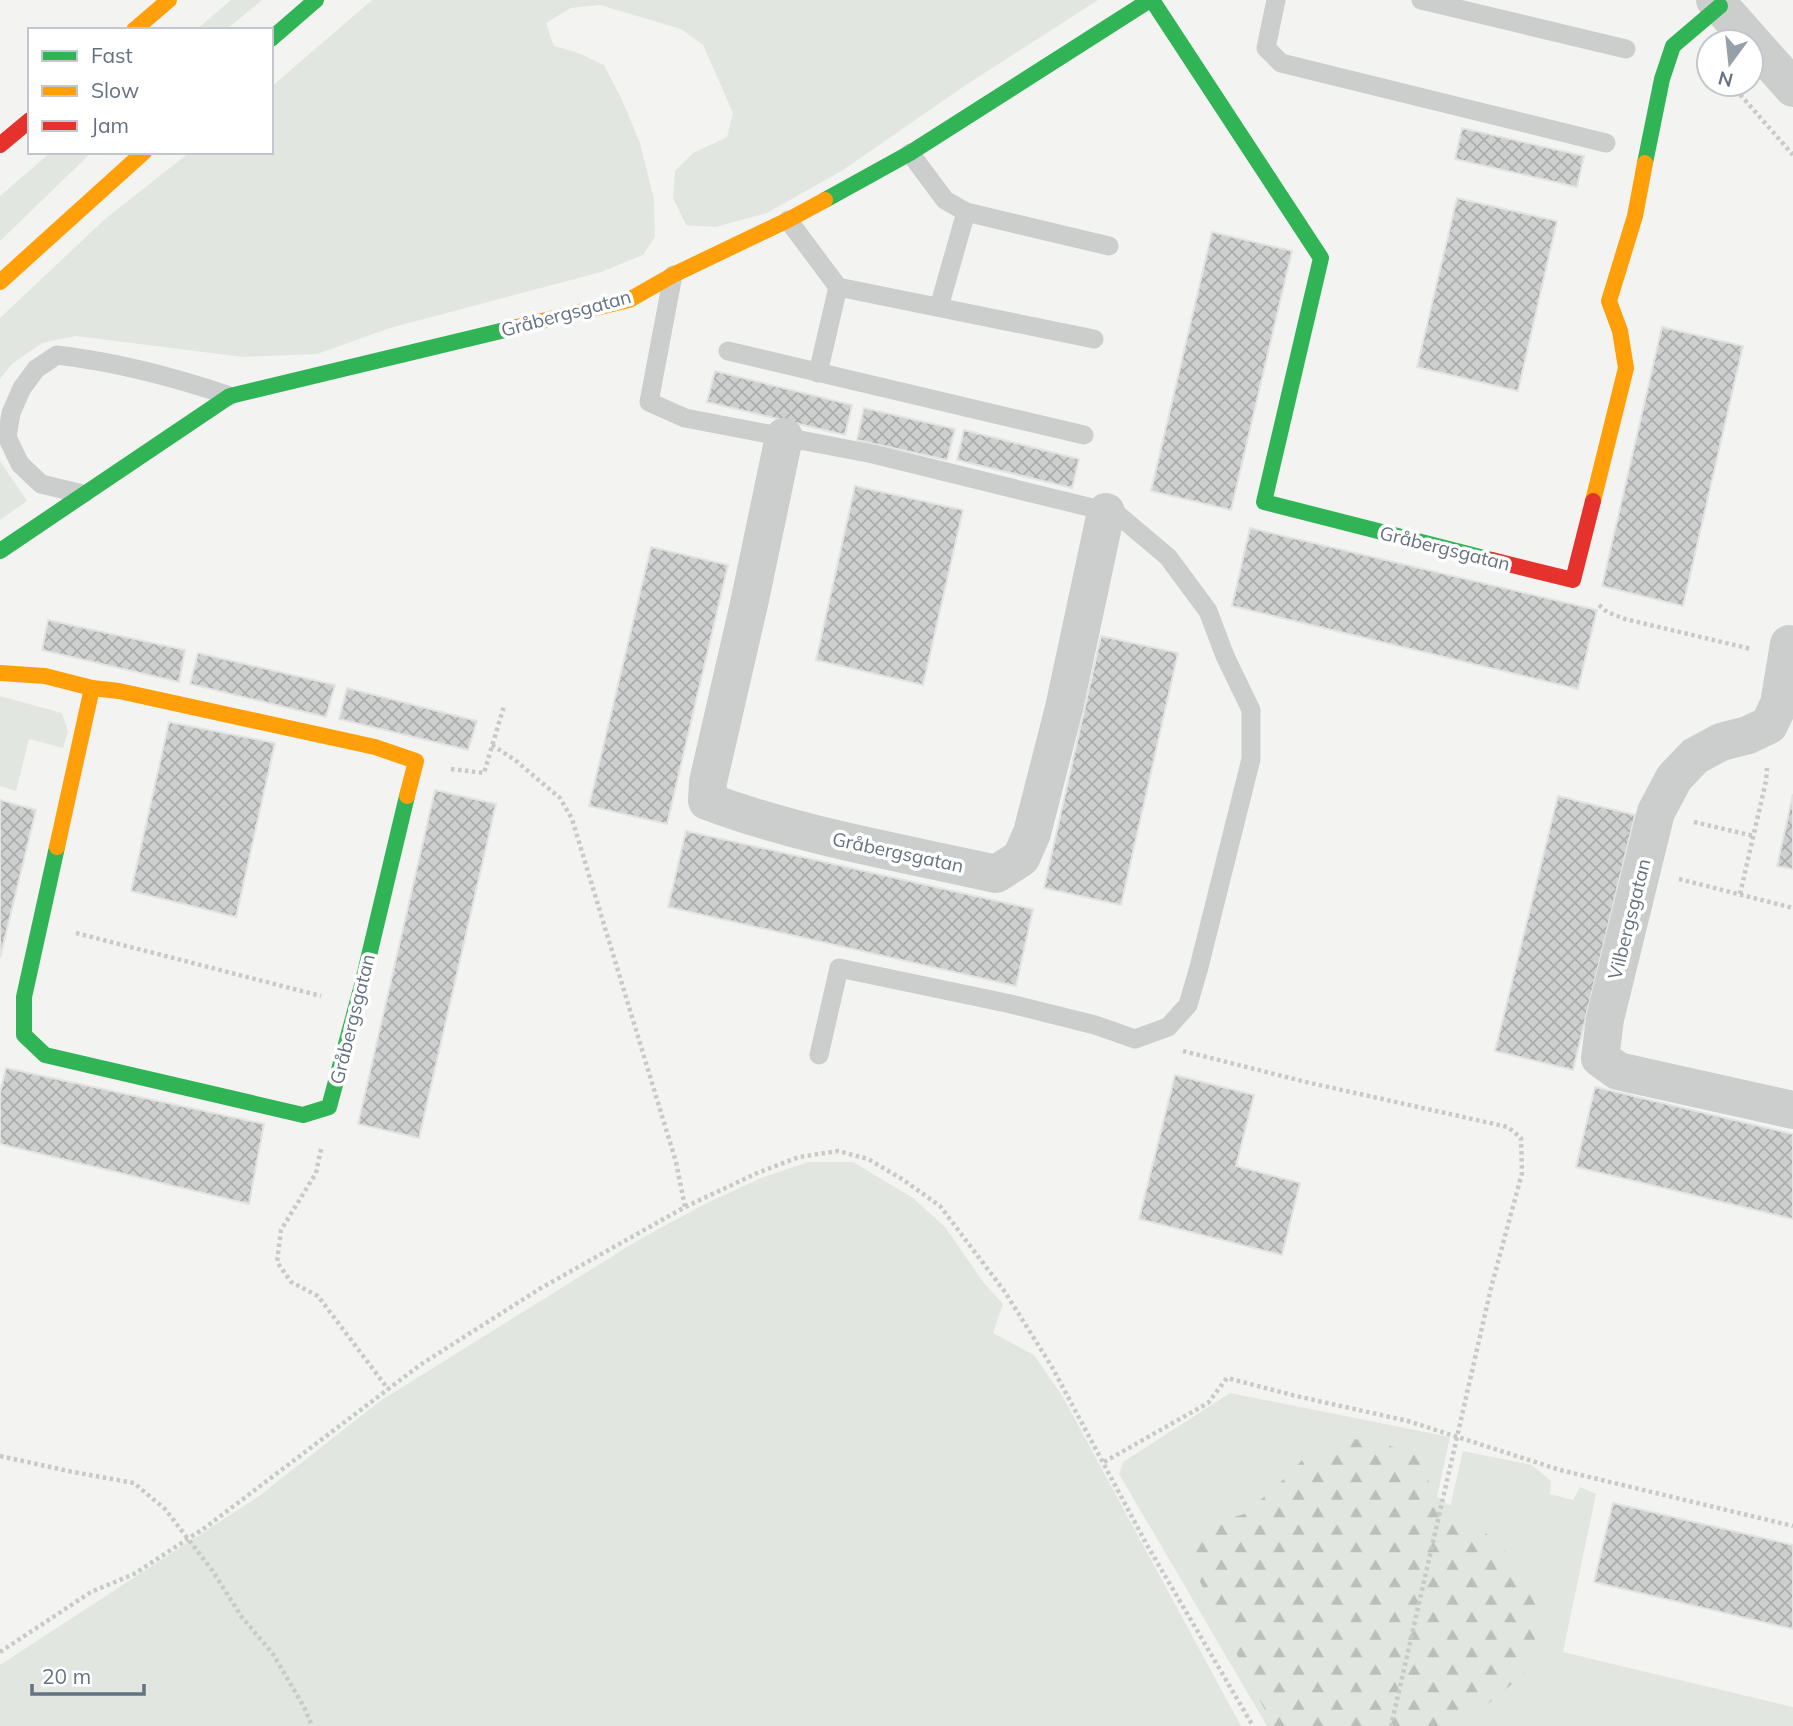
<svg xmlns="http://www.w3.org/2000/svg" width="1793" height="1726" viewBox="0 0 1793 1726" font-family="Mulish,sans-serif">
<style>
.green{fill:#e2e6e0}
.forest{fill:url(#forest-firs)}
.building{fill:url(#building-cross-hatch);stroke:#e2e3e2;stroke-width:2}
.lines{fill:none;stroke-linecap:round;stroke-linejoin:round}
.path{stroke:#c8caca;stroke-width:4.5;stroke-dasharray:3.5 3.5;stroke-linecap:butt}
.lane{stroke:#cccdcd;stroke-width:19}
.street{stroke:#cccdcd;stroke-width:38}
.fast{stroke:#30b455;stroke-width:16}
.slow{stroke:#ff9f0a;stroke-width:16}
.jam{stroke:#e5322d;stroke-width:16}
.labels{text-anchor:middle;stroke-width:7;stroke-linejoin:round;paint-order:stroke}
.street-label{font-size:19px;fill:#657281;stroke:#fff}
</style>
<defs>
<pattern id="forest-firs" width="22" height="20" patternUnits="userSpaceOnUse" patternTransform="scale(1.75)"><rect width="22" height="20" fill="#e2e6e0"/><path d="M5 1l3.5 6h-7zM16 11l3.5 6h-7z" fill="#bbbfbb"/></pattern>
<pattern id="building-cross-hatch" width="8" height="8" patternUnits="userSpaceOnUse" patternTransform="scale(1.75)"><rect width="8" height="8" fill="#cecfcf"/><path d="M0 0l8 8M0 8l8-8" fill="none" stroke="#abacad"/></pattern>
</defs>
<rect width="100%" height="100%" fill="#f3f4f2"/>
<g class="green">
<path d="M 231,0 L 262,0 L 226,30 L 196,30 Z"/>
<path d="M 372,0 L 1098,0 L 966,85 L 843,170 L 767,213 L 716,227 L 686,225 L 673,198 L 675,171 L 693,153 L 727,137 L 733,113 L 703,45 L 681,29 L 600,5 L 571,8 L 546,23 L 554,46 L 576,52 L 604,65 L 622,100 L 640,143 L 654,199 L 655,237 L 643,255 L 601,272 L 390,328 L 317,354 L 243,357 L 76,336 L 42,343 L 12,364 L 0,379 L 0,318 L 105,219 L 190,152 L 271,152 L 271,87 Z"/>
<path d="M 51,152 L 92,152 L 0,241 L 0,196 Z"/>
<path d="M 0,461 L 27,501 L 0,520 Z"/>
<path d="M 0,696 L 62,713 L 68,732 L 63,748 L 29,739 L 16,791 L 0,786 Z"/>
<path d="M 808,1162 L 853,1162 L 913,1198 L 945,1227 L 984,1283 L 1003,1304 L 993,1333 L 1034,1355 L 1063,1397 L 1241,1726 L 0,1726 L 0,1665 L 259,1496 L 380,1401 L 640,1239 L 707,1203 L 761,1178 Z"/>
<path d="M 1230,1393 L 1450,1437 L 1387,1726 L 1267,1726 L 1119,1474 L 1123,1462 Z"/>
<path d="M 1463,1451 L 1532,1465 L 1551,1481 L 1550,1494 L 1573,1500 L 1580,1487 L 1596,1494 L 1563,1652 L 1793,1707 L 1793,1726 L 1399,1726 Z"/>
</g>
<path class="forest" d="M 1350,1438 L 1390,1446 L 1426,1459 L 1430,1492 L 1468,1518 L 1501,1546 L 1528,1585 L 1541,1621 L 1524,1674 L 1483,1708 L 1449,1726 L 1273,1726 L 1188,1558 L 1207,1525 L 1244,1514 L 1278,1485 L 1308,1454 Z"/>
<g class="building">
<path d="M 1462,128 L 1584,156 L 1577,187 L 1455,159 Z"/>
<path d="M 1457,198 L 1557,221 L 1518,391 L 1417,367 Z"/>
<path d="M 1212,232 L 1292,251 L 1231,510 L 1151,491 Z"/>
<path d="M 1662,327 L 1743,346 L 1683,606 L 1602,586 Z"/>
<path d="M 715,371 L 852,405 L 845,435 L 707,402 Z"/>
<path d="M 864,408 L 955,429 L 947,460 L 857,440 Z"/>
<path d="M 964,430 L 1079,459 L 1072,488 L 957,460 Z"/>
<path d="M 855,486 L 963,510 L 923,685 L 816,660 Z"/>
<path d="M 1250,528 L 1597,610 L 1578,689 L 1232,606 Z"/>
<path d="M 651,547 L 728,565 L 667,824 L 589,806 Z"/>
<path d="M 48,620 L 185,650 L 179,682 L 42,650 Z"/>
<path d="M 1101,636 L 1178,653 L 1121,905 L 1044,888 Z"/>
<path d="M 198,653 L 335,685 L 326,717 L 190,684 Z"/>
<path d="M 347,688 L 477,721 L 468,750 L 339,719 Z"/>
<path d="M 169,722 L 275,743 L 236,917 L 131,891 Z"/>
<path d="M 435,790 L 496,804 L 419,1138 L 358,1124 Z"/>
<path d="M 1793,794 L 1793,869 L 1777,866 Z"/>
<path d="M 1558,796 L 1635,815 L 1573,1070 L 1495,1051 Z"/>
<path d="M 0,800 L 36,810 L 0,958 Z"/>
<path d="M 686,831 L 1033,909 L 1016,986 L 668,907 Z"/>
<path d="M 6,1068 L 264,1124 L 249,1204 L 0,1144 L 0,1093 Z"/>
<path d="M 1175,1075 L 1254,1095 L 1236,1166 L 1300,1183 L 1282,1255 L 1139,1219 Z"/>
<path d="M 1595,1087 L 1793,1134 L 1793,1219 L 1576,1167 Z"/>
<path d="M 1613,1503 L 1793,1545 L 1793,1629 L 1594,1582 Z"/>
</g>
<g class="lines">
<g class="path">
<path d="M 1731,84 L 1793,155"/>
<path d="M 1599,605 L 1607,612 L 1625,619 L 1751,649"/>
<path d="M 492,745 L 515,760 L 560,798 L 572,819 L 676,1162 L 685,1207"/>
<path d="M 451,769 L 484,773 L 504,706"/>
<path d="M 1694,822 L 1754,836"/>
<path d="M 1679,879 L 1793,908"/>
<path d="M 1740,894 L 1766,781 L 1767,768"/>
<path d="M 76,933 L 321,996"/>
<path d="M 1183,1051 L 1306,1082 L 1508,1127 L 1521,1138 L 1522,1173 L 1491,1288 L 1391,1726"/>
<path d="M 321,1149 L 316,1173 L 281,1230 L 277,1262 L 291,1282 L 318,1296 L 388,1389"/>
<path d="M 0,1456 L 68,1471 L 134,1483 L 165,1509 L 212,1570 L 241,1616 L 273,1654 L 304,1707 L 312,1726"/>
<path d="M 1104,1462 L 1208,1403 L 1227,1378 L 1296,1396 L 1408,1421 L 1560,1470 L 1793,1526"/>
<path d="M 0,1652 L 91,1592 L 134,1574 L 206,1527 L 420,1365 L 541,1288 L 685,1207 L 757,1173 L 799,1157 L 838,1151 L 868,1159 L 902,1179 L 940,1206 L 1005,1292 L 1052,1367 L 1147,1545 L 1253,1726"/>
</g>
<g class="lane">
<path d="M 1276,0 L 1266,48 L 1281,63 L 1606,143"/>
<path d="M 1421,0 L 1626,49"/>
<path d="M 910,153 L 945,200 L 966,212 L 1109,246"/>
<path d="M 788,220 L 838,287 L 818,373"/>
<path d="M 673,275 L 649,402 L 685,418 L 873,454 L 1117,514 L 1168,557 L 1208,611 L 1225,656 L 1251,710 L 1251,759 L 1199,967 L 1188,1005 L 1168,1027 L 1135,1039 L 1095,1025 L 1011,1004 L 839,968 L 819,1055"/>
<path d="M 838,287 L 1094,339"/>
<path d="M 939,307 L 966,212"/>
<path d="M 728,351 L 1084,435"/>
<path d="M 83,494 L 41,484 L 20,464 L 7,437 L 11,413 L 22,388 L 36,369 L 57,355 C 116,362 174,377 230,396"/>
</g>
<g class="street">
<path d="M 1715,0 L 1793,88"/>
<path d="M 784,437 L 749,604 L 708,782 L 707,801 C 800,836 899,852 996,874 L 1021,858 L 1032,833 L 1064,708 L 1106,512"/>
<path d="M 1789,644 L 1779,704 L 1769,725 L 1748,735 L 1721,742 L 1695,756 L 1674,778 L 1656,812 L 1605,1019 L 1600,1058 L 1618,1071 L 1793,1110"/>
</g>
<g class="fast">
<path d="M 1152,0 L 1321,258 L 1264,502 L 1492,560"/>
<path d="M 271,39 L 316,0"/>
<path d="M 1645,163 L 1662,79 L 1673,46 L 1720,6"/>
<path d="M 825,200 L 910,153 L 1150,0"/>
<path d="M 0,551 L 230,396 L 517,327"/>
<path d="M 57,847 L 24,997 L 24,1035 L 45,1055 L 303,1115 L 329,1107 L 362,985 L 407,796"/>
</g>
<g class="slow">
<path d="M 134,30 L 169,0"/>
<path d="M 0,282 L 144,152"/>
<path d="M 517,327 L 629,300 L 673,275 L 788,220 L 825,200"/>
<path d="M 1593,501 L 1626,368 L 1620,331 L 1609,301 L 1635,216 L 1645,163"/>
<path d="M 0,673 L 45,676 L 92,688 L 119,691 L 375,747 L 416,761 L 407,796"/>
<path d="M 57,847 L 92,688"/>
</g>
<g class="jam">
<path d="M 0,145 L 30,120"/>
<path d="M 1492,560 L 1573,580 L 1593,501"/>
</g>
</g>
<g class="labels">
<g class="street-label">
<text transform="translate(566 313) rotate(-15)" y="7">Gråbergsgatan</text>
<text transform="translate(1445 548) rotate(14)" y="7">Gråbergsgatan</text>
<text transform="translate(898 852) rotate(12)" y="7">Gråbergsgatan</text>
<text transform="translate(1629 919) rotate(-76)" y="7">Vilbergsgatan</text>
<text transform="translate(352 1019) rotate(-76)" y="7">Gråbergsgatan</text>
</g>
</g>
<rect x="28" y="28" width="245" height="126" fill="#ffffff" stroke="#c1c7cd" stroke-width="2"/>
<rect x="42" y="51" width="35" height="10" fill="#30b455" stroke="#c1c7cd" stroke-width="2"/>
<text x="91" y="63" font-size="21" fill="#657281">Fast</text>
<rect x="42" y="86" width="35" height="10" fill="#ff9f0a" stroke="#c1c7cd" stroke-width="2"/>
<text x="91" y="98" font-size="21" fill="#657281">Slow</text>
<rect x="42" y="121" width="35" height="10" fill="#e5322d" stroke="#c1c7cd" stroke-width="2"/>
<text x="91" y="133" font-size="21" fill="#657281">Jam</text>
<g transform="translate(1730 63) rotate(195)"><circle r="33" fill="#ffffff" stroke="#c1c7cd" stroke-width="2"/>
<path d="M0-5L12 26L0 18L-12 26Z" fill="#97a0a9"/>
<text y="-10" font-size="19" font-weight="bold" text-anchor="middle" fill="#657281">N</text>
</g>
<path d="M32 1684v10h112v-10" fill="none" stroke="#657281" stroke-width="3.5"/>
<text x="42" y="1684" font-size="21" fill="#657281" stroke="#ffffff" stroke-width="5" paint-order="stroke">20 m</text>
</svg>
